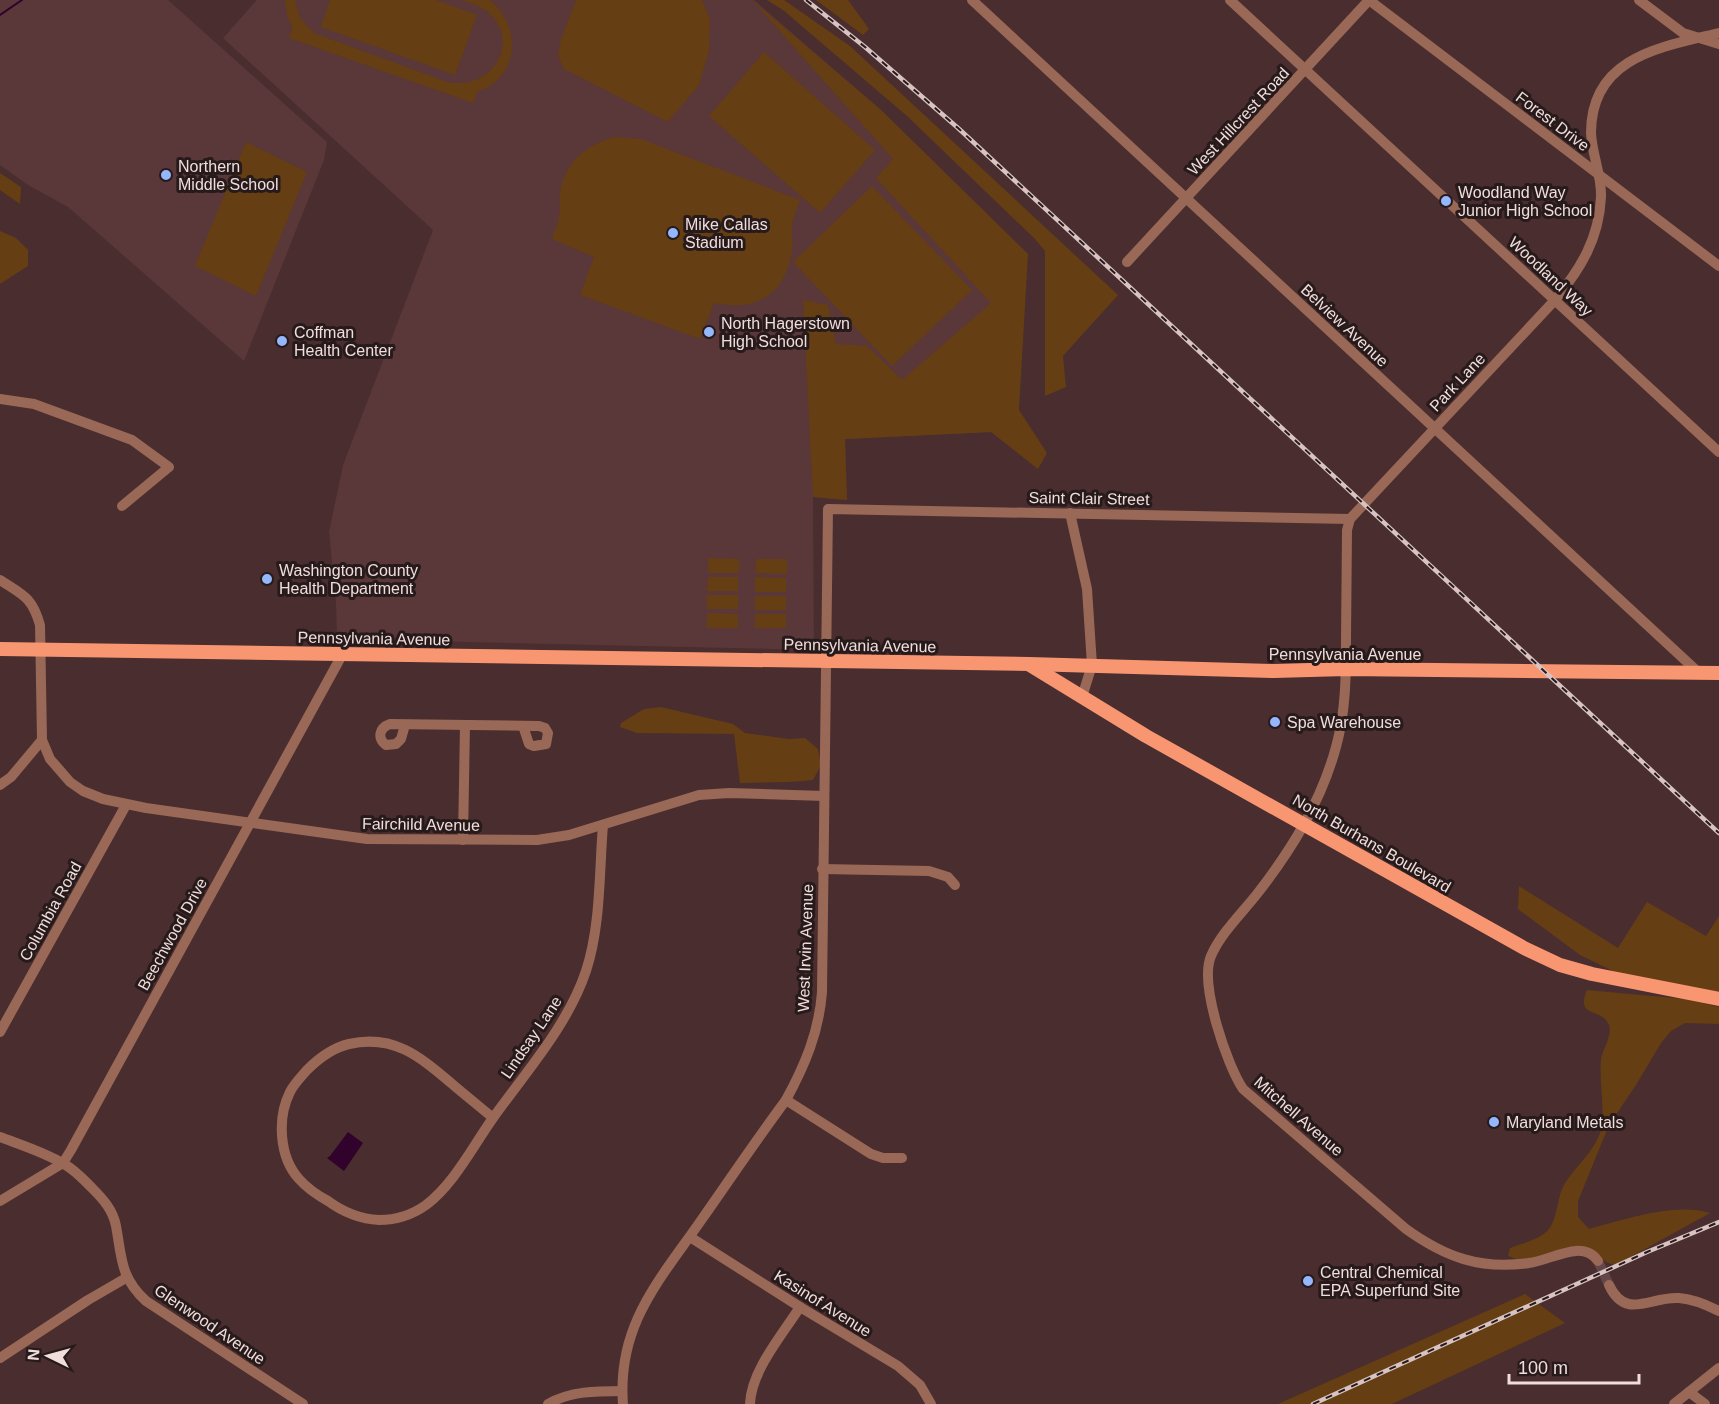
<svg xmlns="http://www.w3.org/2000/svg" width="1719" height="1404" viewBox="0 0 1719 1404" font-family="Arial,sans-serif">
<style>
.built{fill:#5a3738}
.green{fill:#653e13}
.water{fill:#30022c}
.lines{fill:none;stroke-linecap:round;stroke-linejoin:round}
.stream{stroke:#30022c;stroke-width:2}
.minor-tunnel{stroke:#634748;stroke-width:10;stroke-dasharray:10 5;stroke-linecap:butt}
.minor{stroke:#996856;stroke-width:10}
.major{stroke:#f99672;stroke-width:14}
.rail-casing{stroke:#d8c3c2;stroke-width:4.5}
.rail{stroke:#271a1a;stroke-width:2;stroke-dasharray:7;stroke-linecap:butt}
.poi-dot{fill:#94b7fd;stroke:#271a1a;stroke-width:2}
.labels{text-anchor:middle;stroke-width:6;stroke-linejoin:round;paint-order:stroke}
.street-label{font-size:16px;fill:#f0dddc;stroke:#271a1a}
.poi-label{font-size:16px;fill:#f0dddc;stroke:#271a1a;text-anchor:start}
</style>
<rect width="100%" height="100%" fill="#4a2d2e"/>
<g class="built">
<path d="M 0,0 L 168,0 L 327,142 L 324,160 L 244,361 L 68,207 L 28,185 L 0,165 Z"/>
<path d="M 257,0 L 754,0 L 881,110 L 1028,254 L 991,432 L 845,439 L 847,500 L 813,497 L 814,650 L 337,639 L 336,603 L 329,532 L 343,465 L 433,230 L 223,38 Z"/>
</g>
<g class="green">
<path d="M 285,0 L 295,0 L 300,18 L 314,33 L 447,82 C 492,91 522,43 488,12 C 481,6 471,3 462,0 L 490,0 C 523,27 519,78 477,92 L 473,103 L 289,38 L 292,28 L 287,14 Z"/>
<path d="M 330,0 L 436,0 L 477,15 L 455,75 L 321,27 Z"/>
<path d="M 576,0 L 702,0 L 710,20 L 709,51 L 699,85 L 668,122 L 564,69 L 558,56 L 561,39 Z"/>
<path d="M 752,0 L 881,110 L 1028,254 L 1019,410 L 1047,453 L 1038,469 L 991,432 L 845,439 L 847,500 L 813,497 L 803,300 L 828,305 L 836,344 L 867,346 L 902,380 L 991,303 L 876,178 L 893,159 Z"/>
<path d="M 767,0 L 784,0 L 850,46 L 1118,295 L 1063,356 L 1066,387 L 1045,396 L 1045,251 L 1034,238 L 907,116 L 783,10 Z"/>
<path d="M 816,0 L 848,0 L 869,29 L 863,35 Z"/>
<path d="M 764,52 L 875,150 L 820,213 L 709,116 Z"/>
<path d="M 615,137 L 641,139 L 800,200 C 797,209 792,219 792,228 C 791,237 794,246 791,256 C 783,297 754,311 714,303 L 700,339 L 580,295 L 594,257 L 552,239 C 554,232 558,225 559,217 C 561,210 559,201 560,193 C 564,163 586,144 615,137 Z"/>
<path d="M 246,142 L 307,172 L 256,296 L 195,266 Z"/>
<path d="M 0,173 L 21,187 L 20,204 L 0,190 Z"/>
<path d="M 872,186 L 972,290 L 892,366 L 793,262 Z"/>
<path d="M 0,231 L 16,238 L 28,250 L 28,266 L 0,284 Z"/>
<path d="M 708,558 L 739,559 L 739,573 L 708,573 Z"/>
<path d="M 756,559 L 787,559 L 787,574 L 755,573 Z"/>
<path d="M 708,577 L 738,577 L 738,591 L 707,591 Z"/>
<path d="M 755,577 L 786,578 L 786,592 L 755,592 Z"/>
<rect x="707" y="595" width="31" height="14"/>
<rect x="755" y="596" width="31" height="14"/>
<path d="M 707,613 L 738,614 L 738,628 L 707,628 Z"/>
<rect x="755" y="614" width="31" height="14"/>
<path d="M 661,707 L 733,724 L 745,733 L 789,739 L 805,738 L 818,749 L 821,765 L 813,780 C 789,783 764,782 740,783 L 734,734 L 637,733 L 620,727 L 621,723 L 644,709 Z"/>
<path d="M 1519,886 L 1618,948 L 1647,902 L 1706,936 L 1719,916 L 1719,992 L 1617,973 L 1580,955 L 1518,909 Z"/>
<path d="M 1587,990 L 1685,999 L 1719,1007 L 1719,1024 L 1685,1023 L 1671,1031 L 1661,1043 L 1636,1085 L 1609,1125 L 1578,1201 L 1578,1217 L 1589,1229 C 1623,1220 1676,1202 1710,1213 L 1616,1265 L 1608,1263 L 1595,1254 L 1516,1259 L 1508,1256 L 1510,1248 C 1521,1244 1536,1240 1545,1233 C 1558,1223 1556,1199 1564,1185 C 1575,1166 1594,1153 1601,1130 C 1605,1106 1599,1083 1601,1059 C 1603,1048 1614,1034 1608,1023 C 1601,1008 1575,1018 1587,990 Z"/>
<path d="M 1525,1294 L 1565,1323 L 1392,1404 L 1278,1404 Z"/>
</g>
<path class="water" d="M 348,1132 L 363,1143 L 344,1171 L 327,1158 L 330,1156 Z"/>
<g class="lines">
<path class="stream" d="M 0,15 L 22,0"/>
<path class="minor-tunnel" d="M 1598,1261 L 1609,1285"/>
<g class="minor">
<path d="M 972,0 L 1698,672"/>
<path d="M 1230,0 L 1719,452"/>
<path d="M 1369,0 L 1719,266"/>
<path d="M 1639,0 L 1683,33 L 1719,44"/>
<path d="M 1127,262 L 1369,0"/>
<path d="M 0,399 L 34,404 L 132,440 L 169,467 L 122,506"/>
<path d="M 1070,513 L 1087,589 L 1092,665 L 1082,697"/>
<path d="M 0,580 C 23,595 32,597 40,625 L 42,740 L 11,777 L 0,785"/>
<path d="M 405,725 L 401,739 L 396,744 L 386,745 C 377,738 379,728 390,724 L 539,726 L 545,728 L 548,733 L 546,744 L 534,746 L 529,744 L 523,726"/>
<path d="M 42,740 L 50,759 L 70,782 L 83,791 L 103,799 L 146,808 L 367,839 L 537,840 L 569,835 L 699,795 L 729,793 L 824,796"/>
<path d="M 463,840 L 465,725"/>
<path d="M 822,869 L 929,871 L 948,877 L 955,885"/>
<path d="M 0,1032 L 126,805"/>
<path d="M 786,1100 L 871,1154 L 883,1158 L 902,1158"/>
<path d="M 493,1118 C 479,1106 465,1095 451,1083 C 419,1056 393,1034 349,1044 C 332,1048 319,1058 307,1070 C 301,1077 294,1084 290,1092 C 277,1118 279,1157 299,1179 C 307,1188 317,1195 328,1201 C 343,1212 359,1219 379,1220 C 396,1220 412,1215 426,1205 C 454,1184 473,1146 493,1118 C 526,1072 568,1025 586,971 C 601,925 599,873 603,825"/>
<path d="M 0,1137 C 21,1145 44,1152 64,1164 C 75,1170 83,1179 92,1188 C 103,1199 113,1210 116,1226 C 122,1258 120,1277 146,1301 L 303,1404"/>
<path d="M 0,1201 L 63,1163 L 71,1150 L 342,655"/>
<path d="M 690,1237 L 800,1307 L 898,1366 L 920,1385 L 931,1404"/>
<path d="M 1598,1261 C 1582,1238 1550,1261 1529,1263 C 1480,1270 1445,1257 1406,1229 L 1243,1089 C 1227,1065 1199,984 1211,956 C 1221,933 1242,913 1257,894 C 1292,849 1321,802 1336,747 C 1346,711 1346,675 1346,639 C 1346,602 1347,566 1347,530 L 1350,519 L 1555,300 C 1581,268 1599,239 1601,197 C 1602,176 1592,155 1591,133 C 1591,57 1661,47 1719,33"/>
<path d="M 1609,1285 C 1626,1321 1650,1296 1679,1298 C 1693,1299 1707,1305 1719,1311"/>
<path d="M 0,1358 L 88,1300 L 126,1278"/>
<path d="M 1689,1392 L 1705,1404"/>
<path d="M 548,1404 C 570,1391 597,1391 622,1391"/>
<path d="M 623,1404 C 617,1324 660,1280 702,1219 C 730,1179 757,1139 786,1100 C 805,1065 819,1032 822,992 L 828,509 L 1350,519"/>
<path d="M 750,1404 C 751,1371 782,1335 800,1307"/>
<path d="M 1674,1404 L 1719,1368"/>
</g>
<g class="major">
<path d="M 0,649 L 1029,664 L 1274,671 L 1346,669 L 1719,673"/>
<path d="M 1030,665 L 1146,736 L 1524,948 L 1560,965 L 1592,974 L 1719,999"/>
</g>
<g class="rail-casing">
<g id="rail">
<path d="M 806,0 L 865,47 L 958,128 L 1719,833"/>
<path d="M 1313,1404 L 1647,1252 L 1719,1222"/>
</g>
</g>
<use href="#rail" class="rail"/>
</g>
<g class="poi-dot">
<circle cx="166" cy="175" r="6"/>
<circle cx="1446" cy="201" r="6"/>
<circle cx="673" cy="233" r="6"/>
<circle cx="709" cy="332" r="6"/>
<circle cx="282" cy="341" r="6"/>
<circle cx="267" cy="579" r="6"/>
<circle cx="1275" cy="722" r="6"/>
<circle cx="1494" cy="1122" r="6"/>
<circle cx="1308" cy="1281" r="6"/>
</g>
<g class="labels">
<g class="street-label">
<text transform="translate(1238 121) rotate(-47)" y="6">West Hillcrest Road</text>
<text transform="translate(1553 121) rotate(37)" y="6">Forest Drive</text>
<text transform="translate(1551 276) rotate(43)" y="6">Woodland Way</text>
<text transform="translate(1345 325) rotate(43)" y="6">Belview Avenue</text>
<text transform="translate(1457 382) rotate(-47)" y="6">Park Lane</text>
<text transform="translate(1089 498) rotate(1)" y="6">Saint Clair Street</text>
<text transform="translate(374 638) rotate(1)" y="6">Pennsylvania Avenue</text>
<text transform="translate(860 645) rotate(1)" y="6">Pennsylvania Avenue</text>
<text x="1345" y="660">Pennsylvania Avenue</text>
<text transform="translate(421 824) rotate(1)" y="6">Fairchild Avenue</text>
<text transform="translate(1372 843) rotate(30)" y="6">North Burhans Boulevard</text>
<text transform="translate(50 911) rotate(-61)" y="6">Columbia Road</text>
<text transform="translate(172 934) rotate(-61)" y="6">Beechwood Drive</text>
<text transform="translate(805 948) rotate(-88)" y="6">West Irvin Avenue</text>
<text transform="translate(531 1037) rotate(-56)" y="6">Lindsay Lane</text>
<text transform="translate(1299 1116) rotate(41)" y="6">Mitchell Avenue</text>
<text transform="translate(823 1303) rotate(32)" y="6">Kasinof Avenue</text>
<text transform="translate(210 1324) rotate(34)" y="6">Glenwood Avenue</text>
</g>
<g class="poi-label">
<text x="178" y="172">Northern<tspan x="178" dy="18">Middle School</tspan></text>
<text x="1458" y="198">Woodland Way<tspan x="1458" dy="18">Junior High School</tspan></text>
<text x="685" y="230">Mike Callas<tspan x="685" dy="18">Stadium</tspan></text>
<text x="721" y="329">North Hagerstown<tspan x="721" dy="18">High School</tspan></text>
<text x="294" y="338">Coffman<tspan x="294" dy="18">Health Center</tspan></text>
<text x="279" y="576">Washington County<tspan x="279" dy="18">Health Department</tspan></text>
<text x="1287" y="728">Spa Warehouse</text>
<text x="1506" y="1128">Maryland Metals</text>
<text x="1320" y="1278">Central Chemical<tspan x="1320" dy="18">EPA Superfund Site</tspan></text>
</g>
</g>
<g transform="translate(48 1356) rotate(275)" stroke="#271a1a" stroke-width="4.5" paint-order="stroke">
<path d="M0-4.5L10 22L0 15L-10 22Z" fill="#f0dddc"/>
<text y="-9" font-size="16" font-weight="bold" text-anchor="middle" fill="#f0dddc">N</text>
</g>
<path d="M1509 1374v9h130v-9" fill="none" stroke="#f0dddc" stroke-width="3"/>
<text x="1518" y="1374" font-size="18" fill="#f0dddc" stroke="#271a1a" stroke-width="4.5" paint-order="stroke">100 m</text>
</svg>
